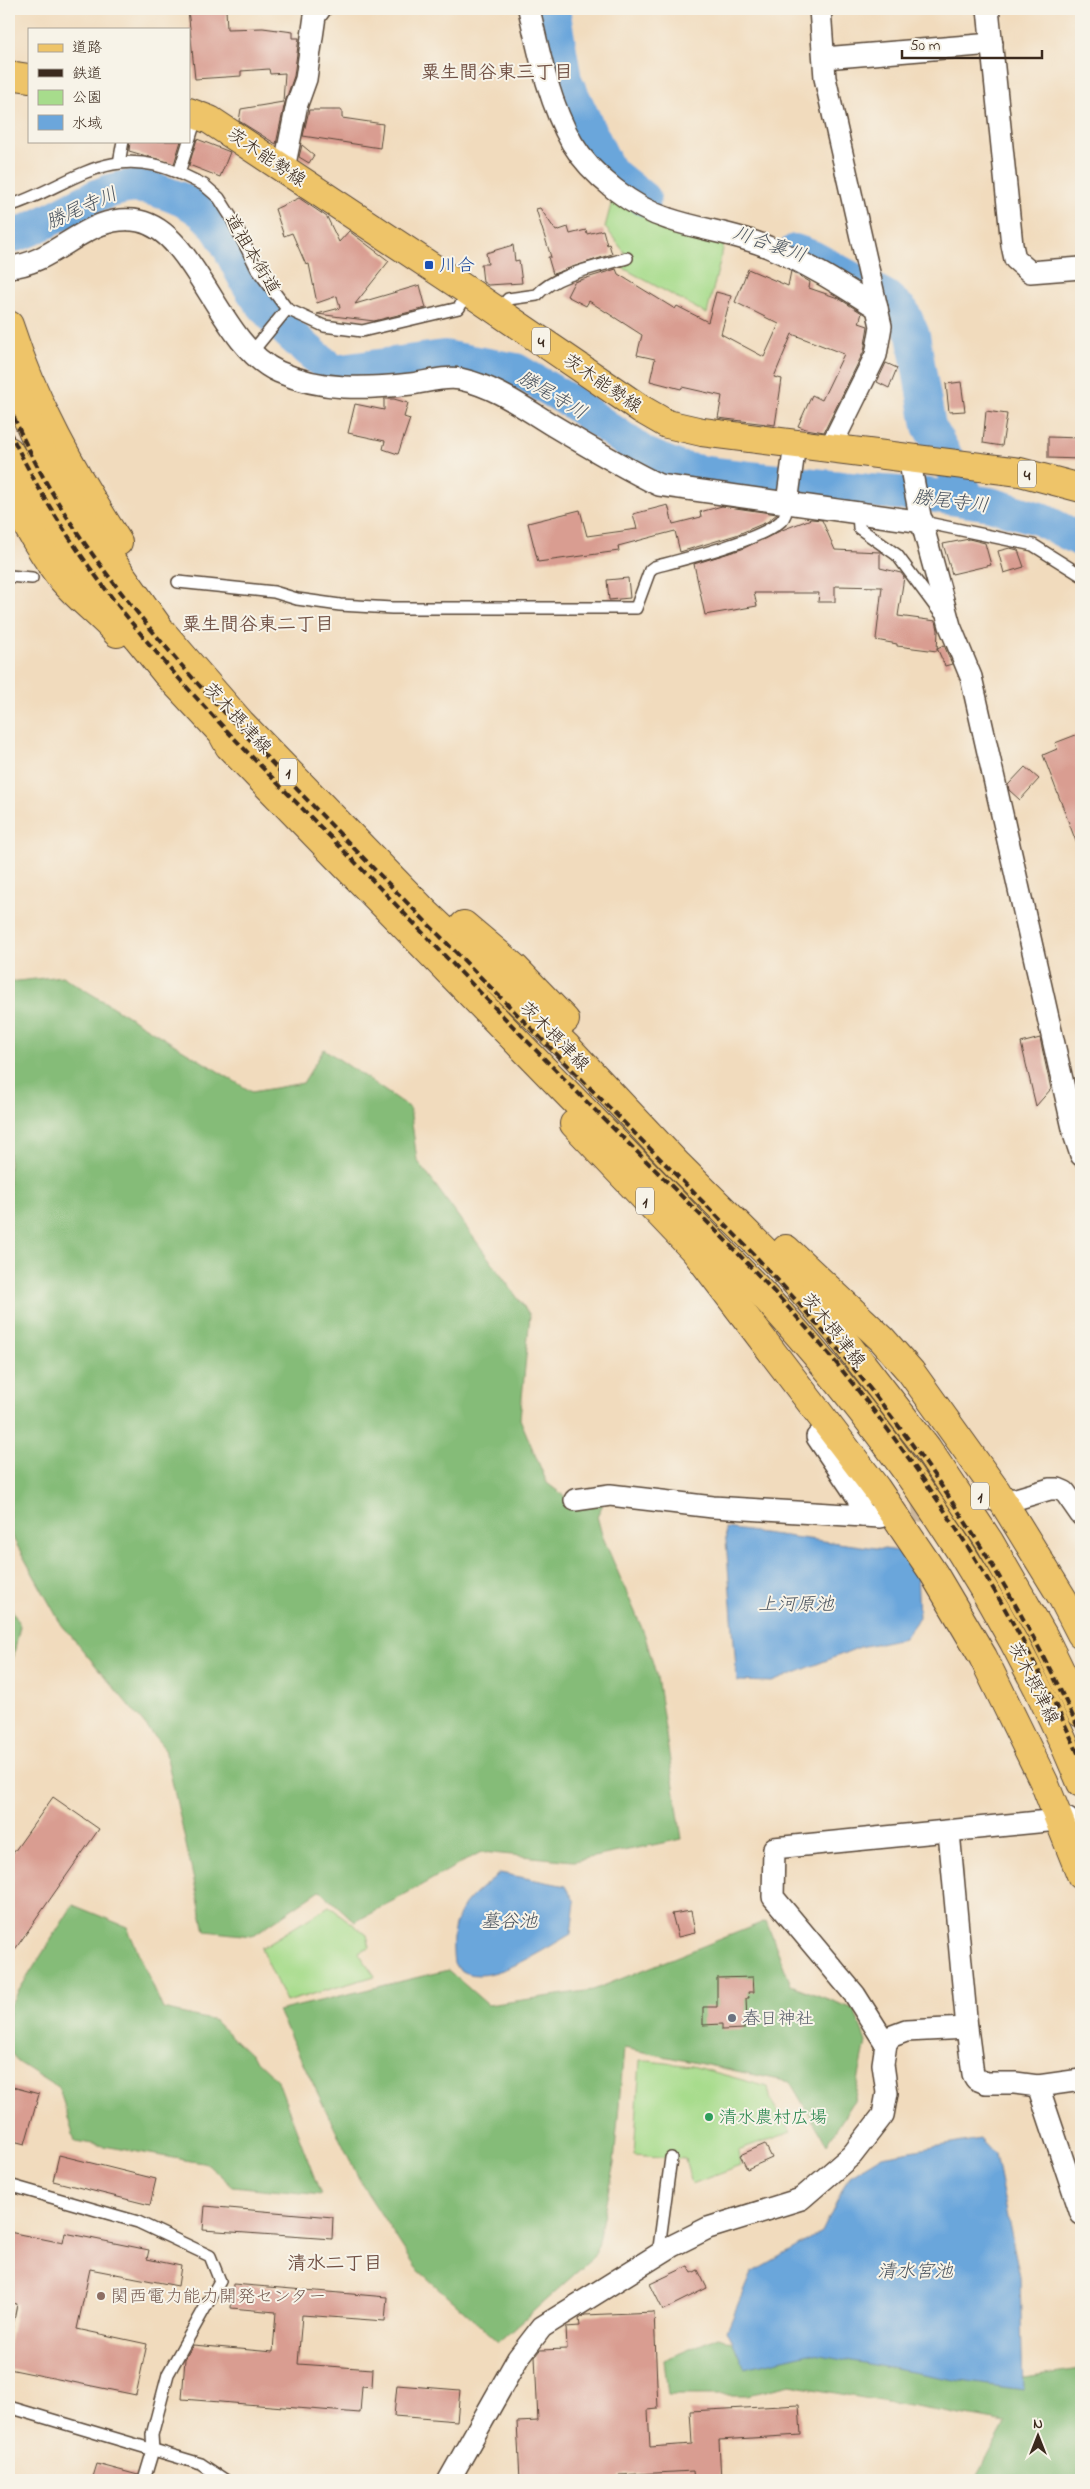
<svg xmlns="http://www.w3.org/2000/svg" width="1090" height="2489" viewBox="0 0 1090 2489" font-family="'Indie Flower','Klee One',sans-serif">
<style>
.green{fill:#a7dc8c;stroke:#718355}
.forest{fill:#85bc78;stroke:#60734b}
.water{fill:#6ba6db;stroke:#53687c}
.lines{fill:none;stroke-linecap:round;stroke-linejoin:round}
.river{stroke:#6ba6db;stroke-width:34}
.building{fill:#d99d91}
.minor-tunnel{stroke:#cdb89d;stroke-width:21;stroke-dasharray:21 11;stroke-linecap:butt}
.service-casing{stroke:#564536;stroke-width:14}
.minor-casing{stroke:#564536;stroke-width:24}
.primary-casing{stroke:#564536;stroke-width:30}
.service{stroke:#fff;stroke-width:11}
.minor{stroke:#fff;stroke-width:21}
.primary{stroke:#eec469;stroke-width:28}
.rail{stroke:#3b2a1e;stroke-width:4;stroke-dasharray:8 4;stroke-linecap:butt}
.transit-dot{fill:#1a4fb4;stroke:#f7f3e8;stroke-width:2}
.worship-dot{fill:#6b7280;stroke:#f7f3e8;stroke-width:2}
.leisure-dot{fill:#2e9e5b;stroke:#f7f3e8;stroke-width:2}
.education-dot{fill:#8d6e63;stroke:#f7f3e8;stroke-width:2}
.labels{text-anchor:middle;stroke-width:4;stroke-linejoin:round;paint-order:stroke}
.shield{fill:#f7f3e8;stroke:#73665b;stroke-width:1}
.shield-label{font-size:16px;font-weight:bold;fill:#3b2a1e}
.street-label{font-size:18px;fill:#3b2a1e;stroke:#f7f3e8}
.transit-label{font-size:18px;fill:#164399;stroke:#f7f3e8;text-anchor:start}
.worship-label{font-size:18px;fill:#5b616d;stroke:#f7f3e8;text-anchor:start}
.leisure-label{font-size:18px;fill:#27864d;stroke:#f7f3e8;text-anchor:start}
.education-label{font-size:18px;fill:#785e54;stroke:#f7f3e8;text-anchor:start}
.neighbourhood-label{font-size:19px;font-weight:bold;fill:#725246;stroke:#f7f3e8}
.water-label{font-size:19px;font-style:italic;fill:#4c5560;stroke:#f7f3e8}
</style>
<rect width="100%" height="100%" fill="#f7f3e8"/>
<filter id="ink" filterUnits="userSpaceOnUse"><feTurbulence type="fractalNoise" baseFrequency=".02" numOctaves="2"/><feDisplacementMap in="SourceGraphic" scale="10" xChannelSelector="R" yChannelSelector="G"/><feConvolveMatrix kernelMatrix="1 2 1 2 8 2 1 2 1" color-interpolation-filters="sRGB"/></filter>
<filter id="wash" filterUnits="userSpaceOnUse"><feTurbulence type="fractalNoise" baseFrequency=".0096" numOctaves="4" result="noise"/><feDisplacementMap in="SourceGraphic" scale="20" xChannelSelector="R" yChannelSelector="G"/><feGaussianBlur stdDeviation="1.12" result="paint"/><feColorMatrix in="noise" values="0 0 0 0 0 0 0 0 0 0 0 0 0 0 0 0 0 1.4 0 .05"/><feComposite in="paint" operator="in"/></filter>
<g filter="url(#wash)">
<rect width="100%" height="100%" fill="#f1dbbd"/>
<g class="green">
<path d="M 613,197 L 725,241 L 707,314 L 623,268 L 625,253 L 605,227 Z"/>
<path d="M 329,1906 L 367,1935 L 370,1947 L 358,1952 L 375,1976 L 286,2002 L 261,1948 Z"/>
<path d="M 640,2060 L 692,2066 L 768,2087 L 771,2101 L 791,2132 L 738,2151 L 740,2166 L 692,2184 L 685,2159 L 634,2155 Z"/>
</g>
<g class="forest">
<path d="M 62,976 L 252,1092 L 303,1083 L 324,1049 L 410,1108 L 417,1160 L 530,1315 L 520,1419 L 547,1483 L 572,1502 L 603,1504 L 597,1516 L 602,1535 L 644,1633 L 657,1677 L 682,1839 L 574,1861 L 481,1852 L 355,1922 L 320,1890 L 252,1936 L 205,1931 L 165,1749 L 61,1624 L 9,1531 L 9,982 Z"/>
<path d="M 9,1603 L 20,1626 L 9,1677 Z"/>
<path d="M 73,1905 L 127,1927 L 163,2009 L 215,2021 L 278,2081 L 321,2195 L 232,2186 L 208,2164 L 75,2141 L 59,2088 L 18,2062 L 9,2050 L 9,2006 Z"/>
<path d="M 766,1921 L 791,1985 L 854,2009 L 866,2042 L 854,2101 L 827,2144 L 790,2082 L 624,2048 L 614,2163 L 595,2256 L 499,2342 L 416,2268 L 362,2185 L 278,2011 L 448,1970 L 488,2005 L 593,1990 Z"/>
<path d="M 718,2337 L 752,2350 L 813,2344 L 1024,2377 L 1081,2369 L 1081,2480 L 975,2480 L 1006,2423 L 790,2385 L 747,2395 L 668,2395 L 664,2360 Z"/>
</g>
<g class="water">
<path d="M 725,1528 L 899,1551 L 917,1571 L 919,1618 L 904,1638 L 860,1647 L 772,1682 L 737,1681 Z"/>
<path d="M 500,1873 L 566,1886 L 575,1902 L 571,1934 C 548,1947 494,1984 467,1973 C 462,1972 458,1967 454,1964 C 448,1915 463,1902 500,1873 Z"/>
<path d="M 980,2139 L 995,2155 L 1020,2277 L 1023,2390 L 954,2380 L 809,2353 L 745,2368 L 727,2330 L 751,2273 L 822,2232 L 849,2176 L 882,2156 Z"/>
</g>
<g class="lines">
<g class="river">
<path d="M 553,9 L 565,80 L 609,171 L 644,199"/>
<path d="M 9,237 C 50,226 85,194 127,187 C 141,185 154,189 168,194 C 230,216 224,253 258,299 C 281,329 306,348 334,372 L 444,357 L 516,370 L 571,402 L 645,454 L 679,468 L 706,473 L 868,491 L 929,495 L 990,504 L 1040,519 L 1081,540"/>
<path d="M 795,251 L 812,257 L 886,297 L 903,312 L 913,335 L 929,426 L 964,489"/>
</g>
</g>
<g id="blocks">
<g class="building">
<path d="M 188,9 L 226,9 L 227,29 L 263,28 L 293,32 L 293,38 L 299,38 L 294,76 L 285,102 L 276,144 L 239,121 L 241,109 L 283,102 L 285,73 L 270,74 L 269,69 L 241,71 L 241,76 L 195,79 Z"/>
<path d="M 309,110 L 342,110 L 342,118 L 383,124 L 380,148 L 303,136 Z"/>
<path d="M 197,139 L 230,152 L 220,177 L 189,165 Z"/>
<path d="M 130,141 L 181,141 L 174,164 L 129,151 Z"/>
<path d="M 302,145 L 314,155 L 309,163 L 299,157 Z"/>
<path d="M 299,198 L 327,217 L 339,242 L 349,231 L 389,261 L 355,304 L 420,285 L 426,308 L 374,321 L 317,314 L 340,308 L 337,296 L 317,303 L 309,264 L 306,265 L 292,233 L 284,236 L 275,209 Z"/>
<path d="M 540,208 L 556,231 L 568,227 L 570,234 L 586,230 L 587,234 L 603,230 L 607,245 L 609,244 L 612,254 L 553,274 L 548,257 L 551,257 L 536,209 Z"/>
<path d="M 513,245 L 515,261 L 519,260 L 522,283 L 488,285 L 483,282 L 481,264 L 488,264 L 486,253 Z"/>
<path d="M 616,269 L 618,274 L 675,309 L 677,306 L 708,322 L 716,292 L 731,296 L 721,334 L 764,357 L 779,324 L 735,302 L 748,269 L 788,286 L 791,271 L 810,282 L 809,288 L 838,298 L 862,313 L 859,323 L 868,326 L 864,351 L 824,432 L 806,429 L 798,426 L 812,395 L 822,400 L 844,354 L 792,334 L 774,377 L 782,379 L 775,425 L 718,418 L 722,396 L 682,387 L 681,389 L 650,381 L 655,359 L 637,355 L 642,335 L 589,301 L 586,306 L 567,296 L 574,282 Z"/>
<path d="M 886,363 L 897,368 L 889,388 L 877,382 Z"/>
<path d="M 961,382 L 965,411 L 949,412 L 946,384 Z"/>
<path d="M 384,399 L 394,399 L 408,403 L 404,417 L 410,419 L 398,454 L 383,449 L 385,441 L 348,433 L 355,404 L 384,410 Z"/>
<path d="M 986,411 L 1007,414 L 1002,446 L 983,443 Z"/>
<path d="M 1048,437 L 1081,438 L 1081,459 L 1048,458 Z"/>
<path d="M 668,505 L 673,524 L 701,517 L 700,512 L 722,506 L 777,514 L 767,522 L 736,535 L 680,552 L 675,531 L 618,546 L 619,551 L 538,562 L 528,523 L 580,510 L 587,536 L 637,529 L 633,514 Z"/>
<path d="M 811,519 L 822,520 L 835,550 L 880,552 L 880,568 L 901,573 L 904,577 L 898,616 L 936,621 L 938,630 L 937,651 L 897,646 L 897,644 L 876,640 L 882,587 L 835,586 L 835,602 L 818,602 L 819,593 L 754,593 L 757,606 L 705,615 L 694,564 L 742,549 L 782,530 Z"/>
<path d="M 969,539 L 985,543 L 991,565 L 952,574 L 943,544 Z"/>
<path d="M 1010,548 L 1018,550 L 1024,567 L 1004,573 L 998,551 Z"/>
<path d="M 628,578 L 630,598 L 609,600 L 607,580 Z"/>
<path d="M 944,645 L 952,664 L 945,666 L 937,648 Z"/>
<path d="M 1081,733 L 1081,852 L 1080,852 L 1043,755 L 1057,749 L 1055,743 Z"/>
<path d="M 1025,767 L 1039,779 L 1020,800 L 1009,790 L 1008,785 Z"/>
<path d="M 1040,1038 L 1051,1089 L 1036,1106 L 1021,1043 Z"/>
<path d="M 53,1797 L 99,1829 L 9,1958 L 9,1859 Z"/>
<path d="M 691,1911 L 695,1933 L 678,1937 L 672,1914 Z"/>
<path d="M 753,1977 L 754,1992 L 748,1992 L 749,1998 L 746,1998 L 747,2022 L 744,2022 L 744,2029 L 722,2030 L 722,2024 L 703,2025 L 703,2007 L 717,2007 L 717,1978 Z"/>
<path d="M 9,2086 L 39,2094 L 25,2144 L 9,2140 Z"/>
<path d="M 765,2144 L 772,2158 L 747,2169 L 740,2155 Z"/>
<path d="M 59,2155 L 156,2179 L 150,2205 L 53,2181 Z"/>
<path d="M 205,2206 L 333,2217 L 332,2239 L 203,2230 Z"/>
<path d="M 9,2232 L 63,2243 L 65,2233 L 149,2250 L 147,2259 L 181,2266 L 178,2286 L 90,2269 L 77,2329 L 147,2344 L 136,2395 L 9,2369 L 9,2346 L 17,2304 L 9,2302 Z"/>
<path d="M 688,2266 L 692,2273 L 698,2270 L 707,2288 L 663,2310 L 650,2284 Z"/>
<path d="M 233,2284 L 387,2297 L 385,2321 L 302,2315 L 298,2364 L 373,2369 L 372,2387 L 362,2386 L 360,2413 L 182,2399 L 185,2359 L 193,2345 L 273,2352 L 276,2312 L 231,2308 Z"/>
<path d="M 654,2312 L 658,2409 L 648,2410 L 650,2447 L 692,2444 L 690,2411 L 799,2405 L 801,2435 L 719,2440 L 721,2480 L 694,2480 L 693,2471 L 619,2475 L 620,2480 L 520,2480 L 517,2422 L 538,2421 L 535,2356 L 540,2350 L 567,2349 L 566,2327 L 580,2326 L 579,2319 L 585,2315 Z"/>
<path d="M 397,2385 L 460,2390 L 457,2421 L 394,2416 Z"/>
<path d="M 97,2464 L 138,2475 L 137,2480 L 92,2480 Z"/>
</g>
</g>
</g>
<g filter="url(#ink)">
<use href="#blocks" fill-opacity="0" stroke="#564536" stroke-width="1"/>
<g class="lines">
<path class="minor-tunnel" d="M 881,1517 L 994,1500"/>
<g class="service-casing">
<g id="service">
<path d="M 197,115 L 179,173 L 204,185 L 219,198 L 231,217 L 257,269 L 287,309 L 324,326 L 362,331 L 459,308 L 468,291"/>
<path d="M 119,163 L 123,141"/>
<path d="M 9,206 C 71,186 107,142 179,173"/>
<path d="M 498,311 L 508,299 L 537,295 C 555,274 601,266 627,258"/>
<path d="M 252,352 L 287,309"/>
<path d="M 858,514 L 859,528 L 897,555 L 940,613"/>
<path d="M 923,522 L 1033,545 L 1081,575"/>
<path d="M 9,576 L 32,578"/>
<path d="M 178,582 L 274,592 L 297,599 L 340,605 L 392,608 L 636,608 L 650,570 L 654,567 C 684,559 759,541 781,521 C 786,516 787,509 787,503"/>
<path d="M 9,2185 L 138,2222 L 210,2256 L 220,2281 L 168,2374 L 152,2435 L 153,2450 L 144,2480"/>
<path d="M 658,2255 L 671,2158"/>
<path d="M 9,2407 L 201,2464 L 225,2480"/>
</g>
</g>
<g class="minor-casing">
<g id="minor">
<path d="M 529,9 C 539,53 549,103 572,143 C 591,175 633,208 669,219 C 701,230 736,233 768,247 C 807,263 841,285 877,308"/>
<path d="M 820,9 L 825,78 L 881,326 L 876,355 L 830,448"/>
<path d="M 988,9 L 1012,245 L 1015,259 L 1030,272 L 1081,268"/>
<path d="M 824,58 L 992,44"/>
<path d="M 284,169 L 297,104 L 306,79 L 315,16 L 320,9"/>
<path d="M 9,267 C 57,264 88,211 139,221 C 197,233 218,345 279,372 C 322,391 366,389 411,384 C 426,382 446,376 460,379 C 496,387 521,406 552,425 C 587,446 622,467 659,485 L 923,522"/>
<path d="M 909,458 L 920,516 L 950,626 L 971,677 L 1075,1137 L 1081,1155"/>
<path d="M 787,503 L 795,444"/>
<path d="M 830,1425 L 817,1437 L 858,1498 L 862,1516"/>
<path d="M 575,1500 L 610,1495 L 713,1507 L 880,1517"/>
<path d="M 994,1500 L 1016,1499 L 1050,1489 L 1058,1489 L 1065,1492 L 1081,1515"/>
<path d="M 949,1832 L 967,2028 L 973,2074 L 976,2079 L 986,2083 L 1015,2083 L 1038,2086 L 1081,2080"/>
<path d="M 886,2044 L 855,1995 L 773,1897 L 774,1848 L 1068,1819"/>
<path d="M 1038,2086 L 1081,2214"/>
<path d="M 449,2480 L 518,2358 L 542,2327 L 672,2246 L 708,2228 L 801,2199 L 852,2155 L 883,2115 L 887,2093 L 883,2064 L 886,2044 L 890,2037 L 906,2031 L 967,2028"/>
</g>
</g>
<g class="primary-casing">
<g id="primary">
<path d="M 9,75 L 29,78"/>
<path d="M 189,112 L 210,120 L 468,291 L 641,409 L 667,424 L 702,432 L 1020,472 L 1081,488"/>
<path d="M 9,325 C 34,403 74,474 118,542"/>
<path d="M 9,378 L 42,452 L 69,501 L 162,632 L 200,676 L 241,723 L 428,915 L 567,1047 L 678,1165 L 789,1275 L 839,1334 L 927,1448 L 989,1541 L 1044,1637 L 1081,1713"/>
<path d="M 9,451 L 48,515 L 103,595 L 166,673 L 222,733 L 229,746 L 755,1286 C 890,1432 1005,1599 1081,1783"/>
<path d="M 9,493 C 25,521 41,553 62,579 C 79,599 100,614 117,633"/>
<path d="M 464,925 L 515,968 L 565,1020"/>
<path d="M 574,1124 L 695,1251 L 876,1488 L 934,1574 L 983,1657 L 1044,1782 L 1081,1875"/>
<path d="M 786,1249 L 882,1339 L 911,1372 L 997,1492 L 1063,1599 L 1081,1634"/>
</g>
</g>
<use href="#service" class="service"/>
<use href="#minor" class="minor"/>
<use href="#primary" class="primary"/>
<g class="rail">
<path d="M 9,405 C 50,510 124,600 198,684 C 328,825 464,960 599,1097 C 682,1182 771,1266 846,1359 C 940,1473 1020,1599 1081,1734"/>
<path d="M 9,430 C 87,599 224,728 352,859 C 434,944 515,1030 599,1114 C 680,1195 764,1275 837,1364 C 935,1485 1018,1617 1081,1760"/>
</g>
</g>
</g>
<rect class="transit-dot" x="424" y="260" width="10" height="10" rx="2.5"/>
<circle class="worship-dot" cx="732" cy="2018" r="5"/>
<circle class="leisure-dot" cx="709" cy="2117" r="5"/>
<circle class="education-dot" cx="101" cy="2296" r="5"/>
<g class="labels">
<g class="shield">
<rect x="532" y="327.5" width="18" height="27" rx="4"/>
<rect x="1018" y="460.5" width="18" height="27" rx="4"/>
<rect x="279" y="758.5" width="18" height="27" rx="4"/>
<rect x="636" y="1187.5" width="18" height="27" rx="4"/>
<rect x="971" y="1482.5" width="18" height="27" rx="4"/>
</g>
<g class="shield-label">
<text x="541" y="347">4</text>
<text x="1027" y="480">4</text>
<text x="288" y="778">1</text>
<text x="645" y="1207">1</text>
<text x="980" y="1502">1</text>
</g>
<g class="street-label">
<text transform="translate(267 157) rotate(34)" y="6">茨木能勢線</text>
<text transform="translate(253 254) rotate(59)" y="6">道祖本街道</text>
<text transform="translate(603 383) rotate(34)" y="6">茨木能勢線</text>
<text transform="translate(238 718) rotate(47)" y="6">茨木摂津線</text>
<text transform="translate(555 1036) rotate(45)" y="6">茨木摂津線</text>
<text transform="translate(834 1330) rotate(51)" y="6">茨木摂津線</text>
<text transform="translate(1034 1683) rotate(63)" y="6">茨木摂津線</text>
</g>
<g class="transit-label">
<text x="439" y="271">川合</text>
</g>
<g class="worship-label">
<text x="742" y="2024">春日神社</text>
</g>
<g class="leisure-label">
<text x="719" y="2123">清水農村広場</text>
</g>
<g class="education-label">
<text x="111" y="2302">関西電力能力開発センター</text>
</g>
<g class="neighbourhood-label">
<text x="497" y="78">粟生間谷東三丁目</text>
<text x="258" y="630">粟生間谷東二丁目</text>
<text x="335" y="2269">清水二丁目</text>
</g>
<g class="water-label">
<text transform="translate(81 207) rotate(-24)" y="7">勝尾寺川</text>
<text transform="translate(770 243) rotate(19)" y="7">川合裏川</text>
<text transform="translate(553 394) rotate(31)" y="7">勝尾寺川</text>
<text transform="translate(951 500) rotate(7)" y="7">勝尾寺川</text>
<text x="796" y="1610">上河原池</text>
<text x="509" y="1927">墓谷池</text>
<text x="915" y="2277">清水宮池</text>
</g>
</g>
<rect width="1090" height="2489" fill="none" stroke="#f7f3e8" stroke-width="30"/>
<rect x="28" y="28" width="162" height="115" fill="#f7f3e8" stroke="#aca397"/>
<rect x="38" y="44" width="25" height="8" fill="#eec469" stroke="#aca397"/>
<text x="72" y="52" font-size="15" fill="#3b2a1e">道路</text>
<rect x="38" y="69" width="25" height="8" fill="#3b2a1e" stroke="#aca397"/>
<text x="72" y="78" font-size="15" fill="#3b2a1e">鉄道</text>
<rect x="38" y="90" width="25" height="15" fill="#a7dc8c" stroke="#aca397"/>
<text x="72" y="102" font-size="15" fill="#3b2a1e">公園</text>
<rect x="38" y="115" width="25" height="15" fill="#6ba6db" stroke="#aca397"/>
<text x="72" y="128" font-size="15" fill="#3b2a1e">水域</text>
<g transform="translate(1038 2436)" stroke="#f7f3e8" stroke-width="4" paint-order="stroke">
<path d="M0-4L9 19L0 12L-9 19Z" fill="#3b2a1e"/>
<text y="-8" font-size="14" font-weight="bold" text-anchor="middle" fill="#3b2a1e">N</text>
</g>
<path d="M902 50v8h140v-8" fill="none" stroke="#3b2a1e" stroke-width="2.5"/>
<text x="910" y="50" font-size="15" fill="#3b2a1e" stroke="#f7f3e8" stroke-width="4" paint-order="stroke">50 m</text>
</svg>
